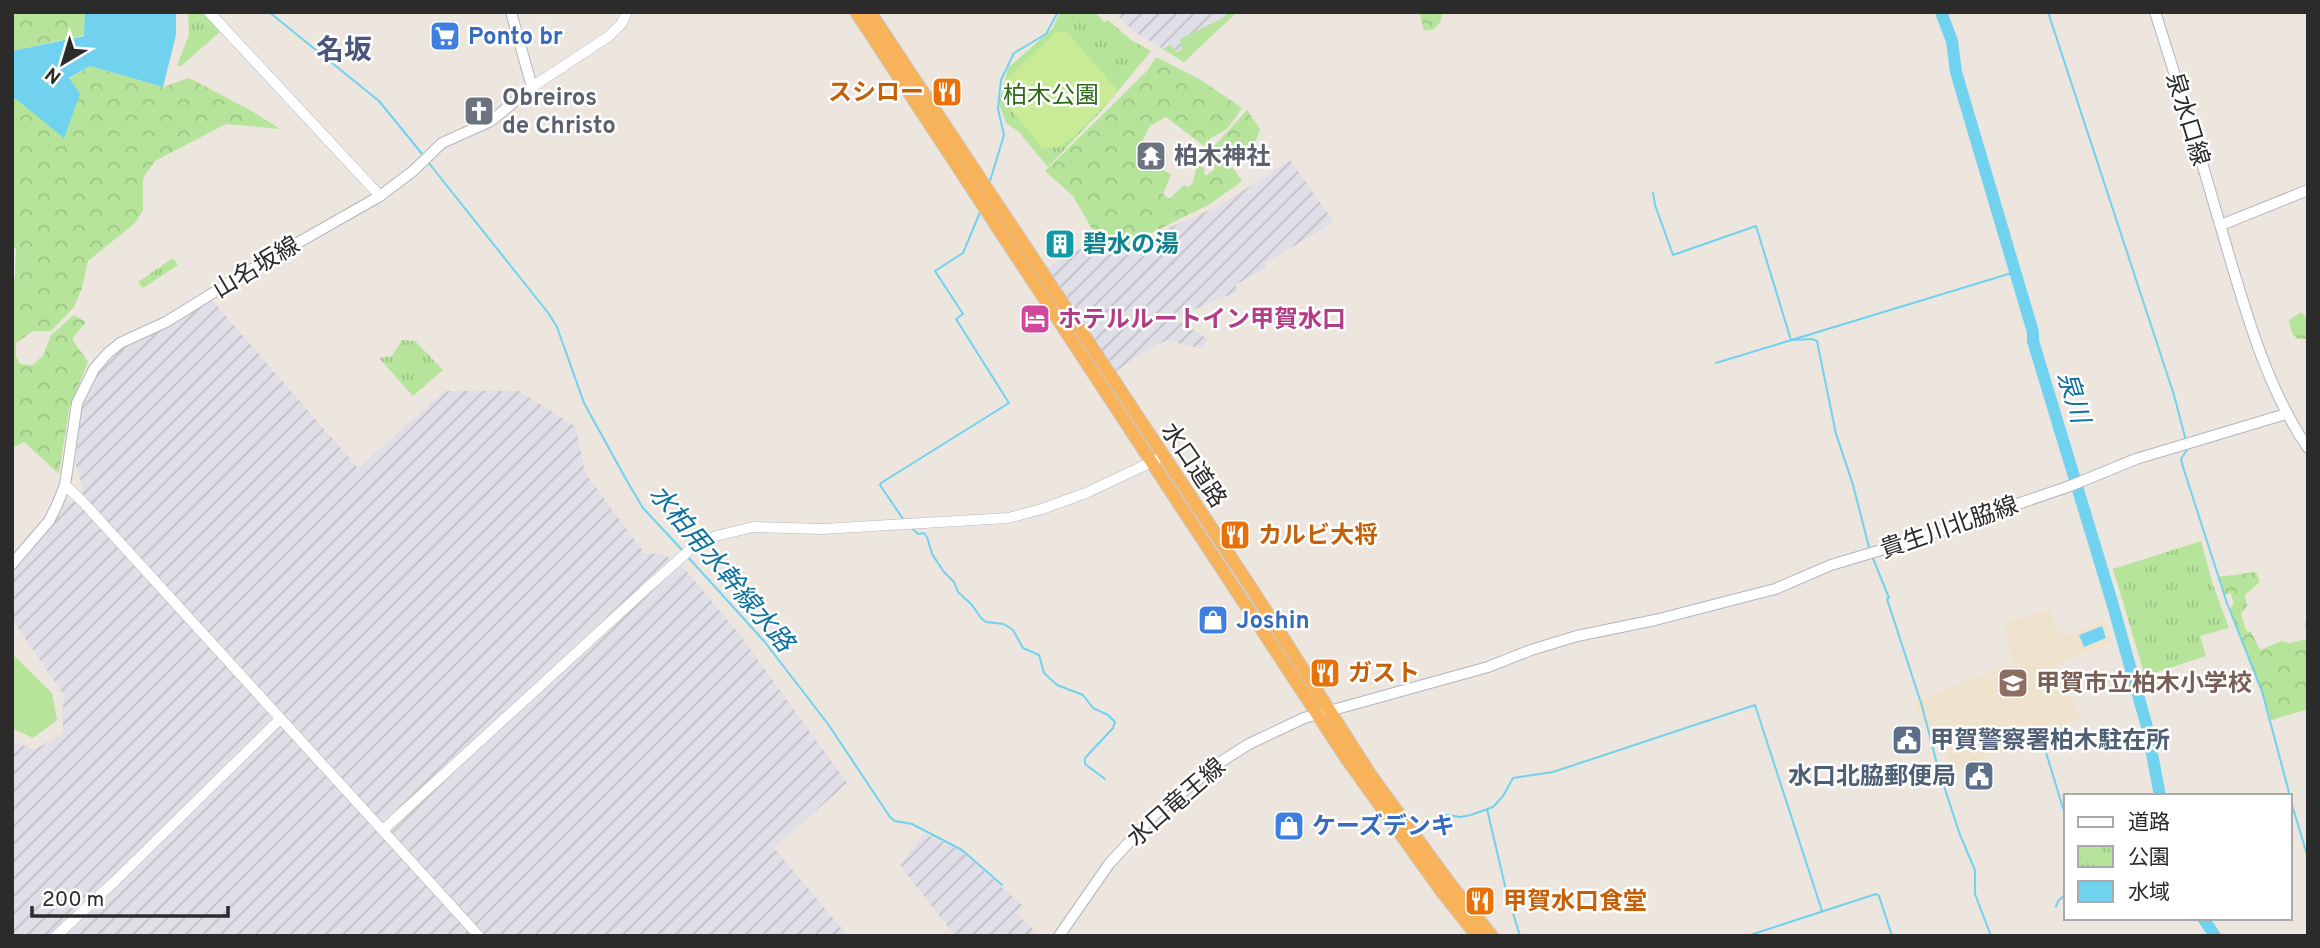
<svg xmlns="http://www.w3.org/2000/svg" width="2320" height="948" viewBox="0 0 2320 948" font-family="Overpass,'Noto Sans JP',sans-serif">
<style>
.industrial{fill:url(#industrial-furrows)}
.education{fill:#efe3cd}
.grass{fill:#b6e49a}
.forest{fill:url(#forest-crowns)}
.park{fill:url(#park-tufts)}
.pitch{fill:#caeb96}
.water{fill:#71d2ef}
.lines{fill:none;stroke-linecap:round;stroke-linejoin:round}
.stream{stroke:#71d2ef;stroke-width:2}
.river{stroke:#71d2ef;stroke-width:12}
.tertiary-casing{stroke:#b1b5bf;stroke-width:11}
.secondary-casing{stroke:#b1b5bf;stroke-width:12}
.trunk-casing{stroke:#c8c8c8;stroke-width:14}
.tertiary{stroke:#fff;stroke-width:10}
.secondary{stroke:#fff;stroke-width:10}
.trunk{stroke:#f8b25a;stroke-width:12}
.labels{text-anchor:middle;stroke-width:5;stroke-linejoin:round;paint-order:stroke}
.shop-label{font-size:24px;font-weight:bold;fill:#366cbe;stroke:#fff;text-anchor:start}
.food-label{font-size:24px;font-weight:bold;fill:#c56008;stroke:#fff;text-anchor:start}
.park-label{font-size:24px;fill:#2d6a1a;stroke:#fff}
.worship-label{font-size:24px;font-weight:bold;fill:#5b616d;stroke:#fff;text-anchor:start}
.street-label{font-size:24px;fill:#2b2b2b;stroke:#fff}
.culture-label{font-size:24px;font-weight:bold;fill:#0d838f;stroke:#fff;text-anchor:start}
.hotel-label{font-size:24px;font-weight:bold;fill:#b23c85;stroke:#fff;text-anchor:start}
.education-label{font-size:24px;font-weight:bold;fill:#785e54;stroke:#fff;text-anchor:start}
.service-label{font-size:24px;font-weight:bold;fill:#4e5e75;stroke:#fff;text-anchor:start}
.water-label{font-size:26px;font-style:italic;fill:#0d719e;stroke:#fff}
.quarter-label{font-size:28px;font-weight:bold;fill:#4b567d;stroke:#fff}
</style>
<defs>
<pattern id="industrial-furrows" width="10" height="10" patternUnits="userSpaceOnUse" patternTransform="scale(1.75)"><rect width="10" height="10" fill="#e0dee6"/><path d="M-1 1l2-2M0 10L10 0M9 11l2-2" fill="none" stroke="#c0bfc5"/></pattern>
<pattern id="forest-crowns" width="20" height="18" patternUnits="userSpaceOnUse" patternTransform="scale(1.75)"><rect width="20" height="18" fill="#b6e49a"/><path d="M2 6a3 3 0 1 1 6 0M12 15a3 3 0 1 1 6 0" fill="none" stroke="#9dc485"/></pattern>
<pattern id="park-tufts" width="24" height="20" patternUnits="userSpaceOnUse" patternTransform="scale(1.75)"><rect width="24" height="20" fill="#b6e49a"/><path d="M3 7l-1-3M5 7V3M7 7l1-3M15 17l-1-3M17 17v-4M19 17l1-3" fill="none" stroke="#9dc485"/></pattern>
</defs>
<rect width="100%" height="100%" fill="#ede6de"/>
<g class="industrial">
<path d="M 1114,12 L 1237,12 L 1184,62 L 1135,32 Z"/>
<path d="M 1290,160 L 1334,222 L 1265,263 L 1267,267 L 1235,285 L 1238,291 L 1174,318 L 1208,339 L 1202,349 L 1167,340 L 1144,352 L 1113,373 L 1046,268 L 1100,238 L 1111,253 L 1221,205 Z"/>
<path d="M 211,299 L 358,468 L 445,391 L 519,391 L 576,427 L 585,473 L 645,554 L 658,554 L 668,557 L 683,567 L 740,635 L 847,783 L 774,848 L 848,936 L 12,936 L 12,740 L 34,750 L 63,733 L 63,706 L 65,697 L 12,619 L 12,570 L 42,536 L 63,500 L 75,502 L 84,491 L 75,463 L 82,407 L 95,377 L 120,350 L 168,327 Z"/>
<path d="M 924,833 L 961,851 L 1022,905 L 1016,913 L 1040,936 L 955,936 L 900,865 Z"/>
</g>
<path class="education" d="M 2050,609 L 2060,637 L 2104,621 L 2112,641 L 2057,664 L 2079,716 L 2077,720 L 1955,771 L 1913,703 L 2013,662 L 2004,624 Z"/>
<g class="grass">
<path d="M 1227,12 L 1237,12 L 1184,62 L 1163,49 L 1170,45 L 1176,52 L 1182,50 L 1180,39 L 1225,17 Z"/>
<path d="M 12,654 L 52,693 L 57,720 L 33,738 L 12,728 Z"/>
</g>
<g class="forest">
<path d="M 12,12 L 85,12 L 84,35 L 12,51 Z"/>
<path d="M 1419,12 L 1443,12 C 1440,23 1438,32 1424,30 Z"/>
<path d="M 1156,57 L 1201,80 L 1242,108 L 1228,128 L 1211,138 L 1204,146 L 1166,117 L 1150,126 L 1141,144 L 1154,163 L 1171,175 L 1163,194 L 1169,199 L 1184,185 L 1189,187 L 1193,182 L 1197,164 L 1204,168 L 1205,176 L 1214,170 L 1215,164 L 1207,158 L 1215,145 L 1247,110 L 1260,129 L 1254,146 L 1230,164 L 1242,181 L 1210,204 L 1117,250 L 1108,247 L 1097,230 L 1092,229 L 1073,196 L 1045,171 L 1147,71 Z"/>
<path d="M 90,66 L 163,87 L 189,78 L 250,110 L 280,129 L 226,124 L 155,161 L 143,178 L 143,210 L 135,223 L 88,261 L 82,288 L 74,307 L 51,331 L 33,331 L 16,343 L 16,357 L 20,364 L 33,365 L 44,354 L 51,335 L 74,315 L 86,322 L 72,339 L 88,362 L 69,409 L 59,474 L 24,442 L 12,448 L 12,277 L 15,278 L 16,248 L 12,248 L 12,101 L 69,79 Z"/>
<path d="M 2301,312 C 2309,319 2308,328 2308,338 C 2293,343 2291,332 2289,320 Z"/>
<path d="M 2256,572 L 2260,582 L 2245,595 L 2247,606 L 2241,613 L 2246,631 L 2251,632 L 2260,650 L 2282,641 L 2290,643 L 2307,639 L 2305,623 L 2308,622 L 2308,709 L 2272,720 L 2229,610 L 2234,603 L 2230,593 L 2224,595 L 2218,577 Z"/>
</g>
<g class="park">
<path d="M 188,12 L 202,12 L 220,32 L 181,66 L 177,66 L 189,35 Z"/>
<path d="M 1060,12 L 1095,12 L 1104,22 L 1108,20 L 1131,40 L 1151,51 L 1103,109 L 1048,167 L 1018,131 L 1006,123 L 999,104 L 1008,68 L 1053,28 Z"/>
<path d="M 173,258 L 178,265 L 143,288 L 138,282 Z"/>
<path d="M 402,340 L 415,341 L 443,370 L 413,396 L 379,358 L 392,356 Z"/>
<path d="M 2201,541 L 2213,585 L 2229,628 L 2200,636 L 2206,656 L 2145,676 L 2113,569 Z"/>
</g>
<path class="pitch" d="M 1066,31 L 1118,91 L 1077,134 L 1059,147 L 1042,148 L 1003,100 L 1005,81 L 1056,32 Z"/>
<g class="water">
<path d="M 85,12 L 176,12 L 176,35 L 163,87 L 90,66 L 69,78 L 80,94 L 64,138 L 16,99 L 12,101 L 12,51 L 84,36 Z"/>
<path d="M 2102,626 L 2106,638 L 2084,647 L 2079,635 Z"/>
</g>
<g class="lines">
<g class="stream">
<path d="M 269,12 L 379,101 L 423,155"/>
<path d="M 2048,12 L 2174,395 L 2186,441"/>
<path d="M 428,162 L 549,314 L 557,327 L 584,403 L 627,481 L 643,508 L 684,552"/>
<path d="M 990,181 L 1004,135 L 998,109 L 1001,80 L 1014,53 L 1046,34 L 1058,12"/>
<path d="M 1653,193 L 1655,205 L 1673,255 L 1756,226 L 1791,340"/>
<path d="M 1792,340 L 1812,339 L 1817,341 L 1836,434 L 1853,485 L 1869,547"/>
<path d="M 1716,363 L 2015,272"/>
<path d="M 2187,450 L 2181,459 L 2183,467 L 2227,603 L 2262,691 L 2290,796"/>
<path d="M 903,519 L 880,485 L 881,483 L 1009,403 L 956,319 L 963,314 L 935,271 L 963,253 L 981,210"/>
<path d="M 912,528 L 918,534 L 924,533 L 927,537 L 932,554 L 944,572 L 954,582 L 958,592 L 972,605 L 981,618 L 986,622 L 1004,624 L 1013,630 L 1023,648 L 1039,655 L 1044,673 L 1057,685 L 1083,695 L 1093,708 L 1108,715 L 1115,722 L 1113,728 L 1085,758 L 1085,764 L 1105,779"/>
<path d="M 687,556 L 764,641 L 828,724 L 890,817 L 895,821 L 912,824 L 962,850 L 1002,885"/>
<path d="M 1872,556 L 1889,598 L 1887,599 L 1922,706 L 1938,768 L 1960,835 L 1975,870 L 1975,894 L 1991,936"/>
<path d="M 2041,736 L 2066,818"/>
<path d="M 2290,798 L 2308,858"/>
<path d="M 1487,809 L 1506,890 L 1520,936"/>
<path d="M 1423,822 L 1428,823 L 1447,815 L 1460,817 L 1471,815 L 1493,807 L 1503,796 L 1513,778 L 1553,772 L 1755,705 L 1822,911"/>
<path d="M 2056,907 L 2058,901 L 2066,894"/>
<path d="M 1747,936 L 1876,894 L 1879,896 L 1892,936"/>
</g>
<g class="river">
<path d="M 1941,12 L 1952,41 L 1956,72 L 2033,332 L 2033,341 L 2112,602 L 2147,727 L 2160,796"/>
<path d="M 2203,918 L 2215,936"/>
</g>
<g class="tertiary-casing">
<g id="tertiary">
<path d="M 209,12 L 380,196"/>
<path d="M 532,87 L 609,36 L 622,23 L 627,12"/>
<path d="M 65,485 L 82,501 L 479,936"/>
<path d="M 383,830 L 647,588 L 693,547 L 716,536 L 753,527 L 822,529 L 1008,518 L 1042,509 L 1086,493 L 1156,460"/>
<path d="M 56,936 L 115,881 L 280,719"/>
</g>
</g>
<g class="secondary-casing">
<g id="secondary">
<path d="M 2155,12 C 2176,78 2197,144 2216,211 C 2240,290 2261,380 2308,448"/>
<path d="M 2221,225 L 2308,190"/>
<path d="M 12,564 L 49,521 L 57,505 L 65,485 L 77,403 L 94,369 L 107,354 L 120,343 L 166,322 L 245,273 L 380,196 L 413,171 L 442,143 L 491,121 L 532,87 L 511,12"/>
<path d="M 1059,936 L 1109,864 L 1155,814 L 1219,763 L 1249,744 L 1304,718 L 1488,667 L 1531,650 L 1577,636 L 1655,620 L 1775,589 L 1831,565 L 1901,544 L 2070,486 L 2136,459 L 2286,414"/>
</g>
</g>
<g class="trunk-casing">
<g id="trunk">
<path d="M 856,12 L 1346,758 L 1442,892 L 1477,936"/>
<path d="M 870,12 L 1250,586 L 1372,777 L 1451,885 L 1492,936"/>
</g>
</g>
<use href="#tertiary" class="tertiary"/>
<use href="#secondary" class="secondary"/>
<use href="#trunk" class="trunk"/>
</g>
<defs>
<g id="supermarket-square" transform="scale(1.575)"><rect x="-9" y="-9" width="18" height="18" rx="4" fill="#3f7fe0" stroke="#fff"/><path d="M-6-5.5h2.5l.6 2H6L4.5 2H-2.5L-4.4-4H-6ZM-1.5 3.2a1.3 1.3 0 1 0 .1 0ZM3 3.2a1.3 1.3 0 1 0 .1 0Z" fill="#fff"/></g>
<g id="restaurant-square" transform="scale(1.575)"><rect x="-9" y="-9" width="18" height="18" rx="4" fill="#e8710a" stroke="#fff"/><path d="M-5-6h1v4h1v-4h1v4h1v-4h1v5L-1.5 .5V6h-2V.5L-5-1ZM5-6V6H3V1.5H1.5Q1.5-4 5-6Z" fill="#fff"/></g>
<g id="church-square" transform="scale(1.575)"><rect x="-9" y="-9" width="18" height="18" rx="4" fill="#6b7280" stroke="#fff"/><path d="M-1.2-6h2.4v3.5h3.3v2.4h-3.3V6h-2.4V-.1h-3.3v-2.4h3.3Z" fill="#fff"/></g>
<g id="temple-square" transform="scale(1.575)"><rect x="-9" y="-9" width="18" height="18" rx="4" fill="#6b7280" stroke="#fff"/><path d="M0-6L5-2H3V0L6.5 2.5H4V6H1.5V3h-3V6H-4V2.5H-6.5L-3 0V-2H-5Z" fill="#fff"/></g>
<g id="building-square" transform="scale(1.575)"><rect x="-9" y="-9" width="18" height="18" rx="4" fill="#0f9aa8" stroke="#fff"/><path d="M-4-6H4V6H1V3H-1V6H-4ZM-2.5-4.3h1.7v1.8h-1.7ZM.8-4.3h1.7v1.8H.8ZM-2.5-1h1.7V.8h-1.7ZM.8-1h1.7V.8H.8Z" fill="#fff"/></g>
<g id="hotel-square" transform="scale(1.575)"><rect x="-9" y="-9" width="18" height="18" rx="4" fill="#d1479c" stroke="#fff"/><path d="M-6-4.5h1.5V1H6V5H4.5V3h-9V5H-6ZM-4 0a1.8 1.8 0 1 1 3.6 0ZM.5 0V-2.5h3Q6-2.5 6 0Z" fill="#fff"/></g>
<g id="shop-square" transform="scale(1.575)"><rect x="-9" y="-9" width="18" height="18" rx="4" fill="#3f7fe0" stroke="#fff"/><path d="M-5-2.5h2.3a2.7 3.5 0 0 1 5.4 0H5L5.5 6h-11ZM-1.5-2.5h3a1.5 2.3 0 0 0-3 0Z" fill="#fff"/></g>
<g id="school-square" transform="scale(1.575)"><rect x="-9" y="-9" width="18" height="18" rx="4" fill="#8d6e63" stroke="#fff"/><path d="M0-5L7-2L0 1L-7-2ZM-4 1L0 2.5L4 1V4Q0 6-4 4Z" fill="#fff"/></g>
<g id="civic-square" transform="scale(1.575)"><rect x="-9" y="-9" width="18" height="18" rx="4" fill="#5c6f8a" stroke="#fff"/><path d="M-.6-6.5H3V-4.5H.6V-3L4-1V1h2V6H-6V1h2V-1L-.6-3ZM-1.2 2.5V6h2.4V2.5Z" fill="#fff"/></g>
</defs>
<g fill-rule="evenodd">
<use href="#supermarket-square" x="445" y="36"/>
<use href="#restaurant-square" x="947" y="92"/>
<use href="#church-square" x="479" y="111"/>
<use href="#temple-square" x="1151" y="156"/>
<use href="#building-square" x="1060" y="244"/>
<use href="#hotel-square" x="1035" y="319"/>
<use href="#restaurant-square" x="1235" y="535"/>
<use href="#shop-square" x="1213" y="620"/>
<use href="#restaurant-square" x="1325" y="673"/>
<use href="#school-square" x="2013" y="683"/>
<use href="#civic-square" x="1907" y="740"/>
<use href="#civic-square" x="1979" y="776"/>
<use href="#shop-square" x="1289" y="826"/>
<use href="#restaurant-square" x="1480" y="901"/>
</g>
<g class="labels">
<g class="shop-label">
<text x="468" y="44">Ponto br</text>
<text x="1236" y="628">Joshin</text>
<text x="1312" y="834">ケーズデンキ</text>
</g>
<g class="food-label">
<text x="924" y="100" text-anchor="end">スシロー</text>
<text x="1258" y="543">カルビ大将</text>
<text x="1348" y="681">ガスト</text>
<text x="1503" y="909">甲賀水口食堂</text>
</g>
<g class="park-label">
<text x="1051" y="103">柏木公園</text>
</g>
<g class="worship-label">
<text x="502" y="105">Obreiros<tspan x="502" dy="28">de Christo</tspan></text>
<text x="1174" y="164">柏木神社</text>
</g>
<g class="street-label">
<text transform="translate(2188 119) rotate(73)" y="8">泉水口線</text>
<text transform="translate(256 267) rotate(-31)" y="8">山名坂線</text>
<text transform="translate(1194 465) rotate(56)" y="8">水口道路</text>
<text transform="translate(1949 527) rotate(-19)" y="8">貴生川北脇線</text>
<text transform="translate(1176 802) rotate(-41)" y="8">水口竜王線</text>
</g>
<g class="culture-label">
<text x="1083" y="252">碧水の湯</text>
</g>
<g class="hotel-label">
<text x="1058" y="327">ホテルルートイン甲賀水口</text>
</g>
<g class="education-label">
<text x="2036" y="691">甲賀市立柏木小学校</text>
</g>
<g class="service-label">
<text x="1930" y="748">甲賀警察署柏木駐在所</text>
<text x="1956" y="784" text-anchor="end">水口北脇郵便局</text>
</g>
<g class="water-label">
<text transform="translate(2074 397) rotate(73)" y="9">泉川</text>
<text transform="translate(722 568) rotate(50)" y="9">水柏用水幹線水路</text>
</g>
<g class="quarter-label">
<text x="344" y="59">名坂</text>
</g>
</g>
<rect width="2320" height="948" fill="none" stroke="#2b2b2b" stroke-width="28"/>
<rect x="2064" y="794" width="228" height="126" fill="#ffffff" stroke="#aaaaaa" stroke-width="2"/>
<rect x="2078" y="817" width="35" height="10" fill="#ffffff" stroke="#aaaaaa" stroke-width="2"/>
<text x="2128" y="829" font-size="21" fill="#2b2b2b">道路</text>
<rect x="2078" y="846" width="35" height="21" fill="url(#park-tufts)" stroke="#aaaaaa" stroke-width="2"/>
<text x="2128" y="864" font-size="21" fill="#2b2b2b">公園</text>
<rect x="2078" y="881" width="35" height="21" fill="#71d2ef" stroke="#aaaaaa" stroke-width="2"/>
<text x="2128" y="899" font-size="21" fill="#2b2b2b">水域</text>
<g transform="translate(63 63) rotate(218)" stroke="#ffffff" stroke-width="5" paint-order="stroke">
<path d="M0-5L12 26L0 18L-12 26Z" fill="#2b2b2b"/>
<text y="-10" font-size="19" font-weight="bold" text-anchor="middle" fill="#2b2b2b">N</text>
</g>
<path d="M32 906v10h196v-10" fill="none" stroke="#2b2b2b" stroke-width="3.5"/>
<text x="42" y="906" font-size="21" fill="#2b2b2b" stroke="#ffffff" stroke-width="5" paint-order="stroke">200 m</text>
</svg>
